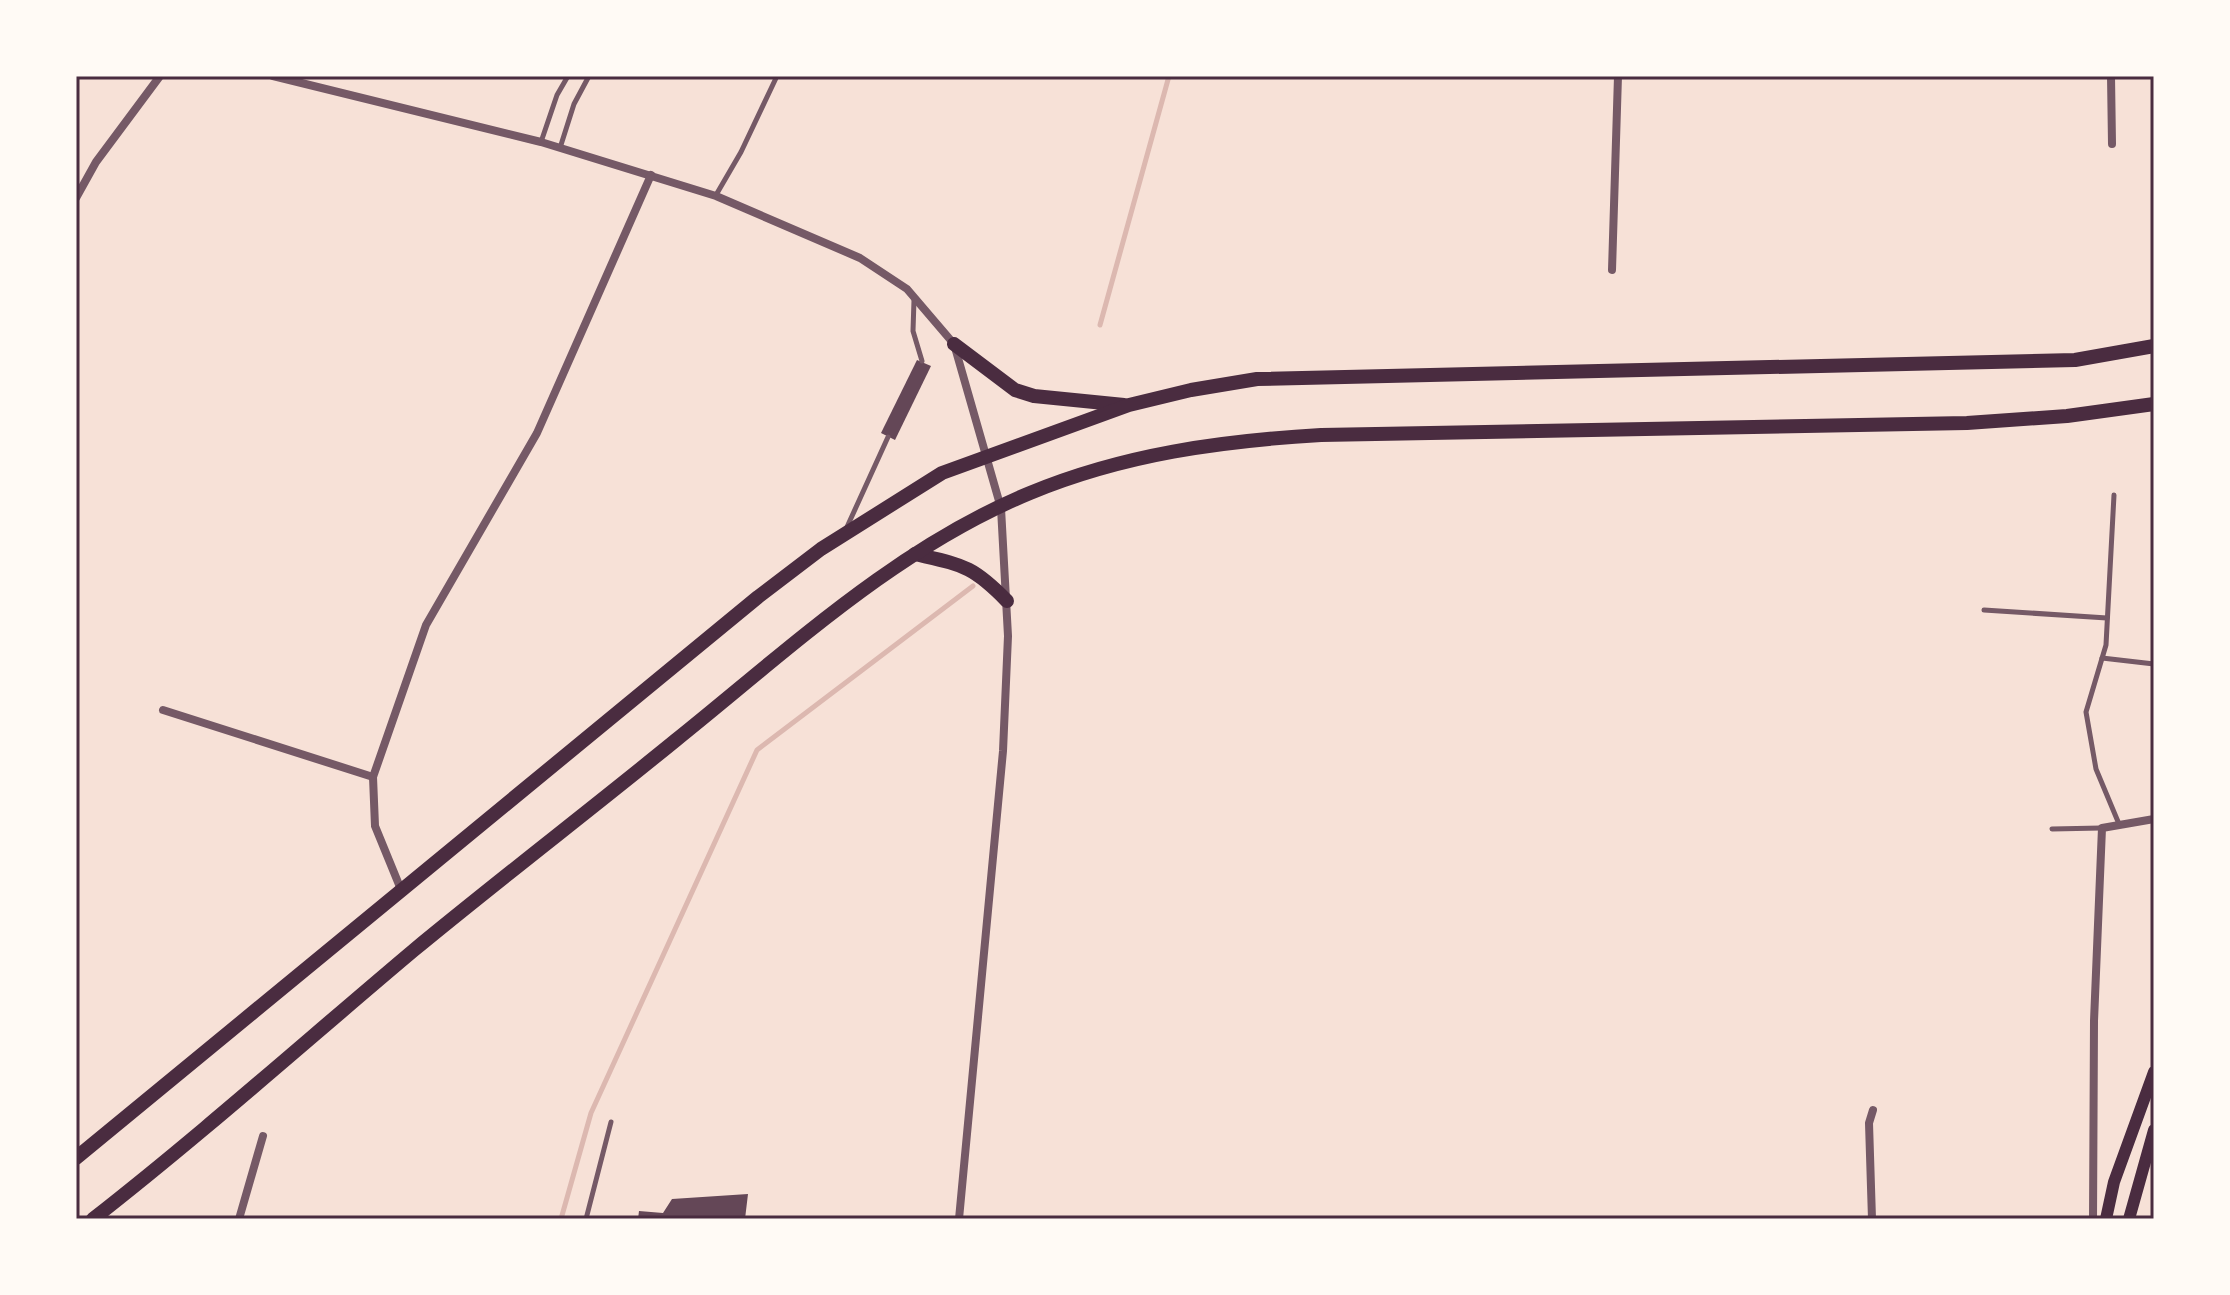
<svg xmlns="http://www.w3.org/2000/svg" width="2230" height="1295" viewBox="0 0 2230 1295" font-family="'Archivo Narrow',sans-serif">
<style>
.lines{fill:none;stroke-linecap:round;stroke-linejoin:round}
.stream{stroke:#dcb8b0;stroke-width:5}
.building{fill:#644757}
.service{stroke:#755966;stroke-width:5}
.minor{stroke:#755966;stroke-width:8}
.secondary{stroke:#4a2c40;stroke-width:12}
.primary{stroke:#4a2c40;stroke-width:14}
.neatline{fill:none;stroke:#4a2c40;stroke-width:3}
</style>
<rect width="100%" height="100%" fill="#f7e1d7"/>
<g class="lines">
<g class="stream">
<path d="M 1100,325 L 1169,76"/>
<path d="M 561,1219 L 591,1113 L 757,750 L 973,586"/>
</g>
</g>
<g class="building">
<path d="M 917,360 L 931,366 L 895,440 L 881,433 Z"/>
<path d="M 748,1194 L 745,1219 L 638,1219 L 639,1211 L 663,1213 L 672,1199 Z"/>
</g>
<g class="lines">
<g class="service">
<path d="M 541,142 L 557,95 L 568,76"/>
<path d="M 560,148 L 574,104 L 589,76"/>
<path d="M 716,195 L 741,152 L 777,76"/>
<path d="M 914,300 L 913,331 L 922,361"/>
<path d="M 2114,495 L 2106,645 L 2086,712 L 2096,769 L 2119,824"/>
<path d="M 847,527 L 888,437"/>
<path d="M 1984,610 L 2107,618"/>
<path d="M 2102,658 L 2154,664"/>
<path d="M 2052,829 L 2101,828"/>
<path d="M 586,1219 L 611,1122"/>
</g>
<g class="minor">
<path d="M 273,76 L 541,142 L 716,196 L 860,258 L 907,289 L 954,344 L 1001,508 L 1008,636 L 1003,751 L 959,1219"/>
<path d="M 2111,76 L 2112,144"/>
<path d="M 76,198 L 96,162 L 160,76"/>
<path d="M 1612,270 L 1618,76"/>
<path d="M 163,710 L 373,777"/>
<path d="M 402,892 L 375,826 L 373,777 L 426,625 L 537,433 L 651,175"/>
<path d="M 239,1219 L 263,1136"/>
<path d="M 1872,1219 L 1869,1123 L 1873,1110"/>
<path d="M 2093,1219 L 2094,1021 L 2102,828 L 2154,819"/>
</g>
<g class="secondary">
<path d="M 2106,1219 L 2114,1182 L 2154,1072"/>
<path d="M 2129,1219 L 2154,1130"/>
</g>
<g class="primary">
<path d="M 954,344 L 1015,390 L 1034,396 L 1124,405"/>
<path d="M 915,554 C 962,565 972,565 1007,601"/>
<path d="M 76,1158 L 758,597 L 821,549 L 942,473 L 1129,405 L 1191,390 L 1257,379 L 2075,360 L 2154,346"/>
<path d="M 93,1219 C 203,1133 307,1040 414,950 C 500,879 589,811 676,740 C 787,651 896,548 1030,493 C 1124,454 1221,441 1321,435 L 1967,423 L 2067,416 L 2154,404"/>
</g>
</g>
<rect width="2230" height="1295" fill="none" stroke="#fffaf5" stroke-width="156"/>
<rect x="78" y="78" width="2074" height="1139" class="neatline"/>
</svg>
